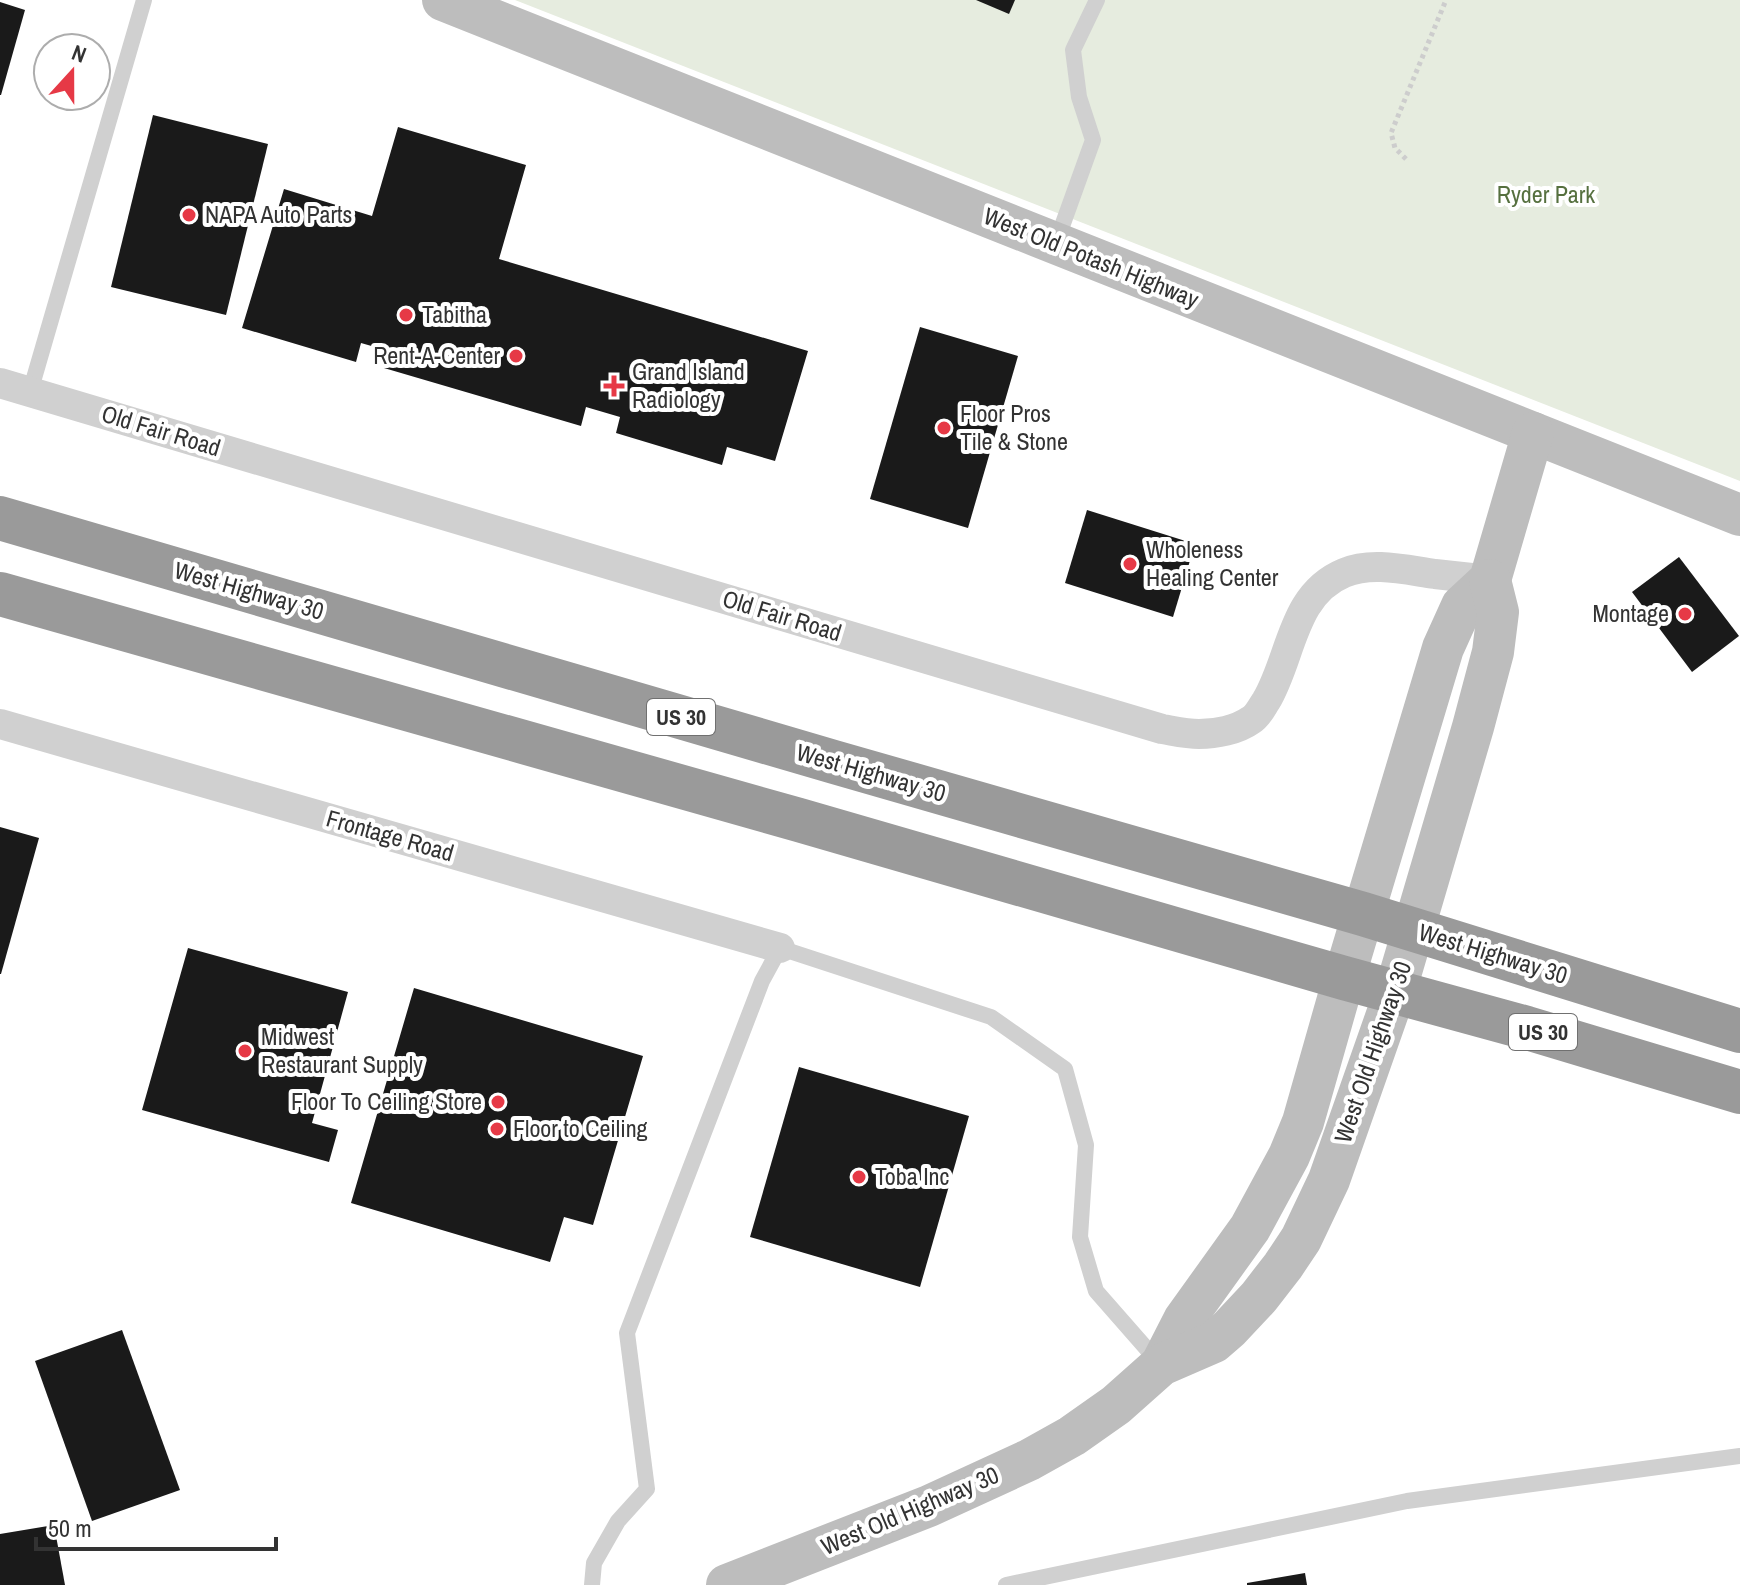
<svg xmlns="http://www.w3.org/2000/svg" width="1740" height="1585" viewBox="0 0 1740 1585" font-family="'Archivo Narrow',sans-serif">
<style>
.green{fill:#e6ecdf}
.building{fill:#1a1a1a}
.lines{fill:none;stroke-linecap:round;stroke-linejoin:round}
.path{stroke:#cdcdcd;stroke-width:5;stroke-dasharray:4 4;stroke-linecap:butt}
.lane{stroke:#d0d0d0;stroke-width:16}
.street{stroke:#d0d0d0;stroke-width:30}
.secondary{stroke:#bdbdbd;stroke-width:42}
.highway{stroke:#9a9a9a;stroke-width:44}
.poi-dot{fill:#e63946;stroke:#fff;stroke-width:3}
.labels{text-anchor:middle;stroke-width:8;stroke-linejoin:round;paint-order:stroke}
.shield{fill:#fff;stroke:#707070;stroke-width:2}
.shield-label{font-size:22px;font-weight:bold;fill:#333}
.park-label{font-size:24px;fill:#56703f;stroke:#fff}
.poi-label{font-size:24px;fill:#333;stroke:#fff;text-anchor:start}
.street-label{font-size:24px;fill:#333;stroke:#fff}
</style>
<rect width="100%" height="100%" fill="#fff"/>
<path class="green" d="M 515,0 L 1740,0 L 1740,481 Z"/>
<g class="building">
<path d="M 976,0 L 1015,0 L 1009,14 Z"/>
<path d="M 0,2 L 25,10 L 1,95 L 0,95 Z"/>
<path d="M 153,115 L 268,144 L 226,315 L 111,287 Z"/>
<path d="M 398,127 L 526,165 L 499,259 L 808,351 L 775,461 L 727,447 L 722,465 L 616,433 L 620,417 L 586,407 L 581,426 L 384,368 L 389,351 L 361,343 L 356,362 L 242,328 L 284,189 L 372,216 Z"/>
<path d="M 920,327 L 1018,356 L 968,528 L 870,499 Z"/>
<path d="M 1087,510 L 1195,544 L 1173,617 L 1065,583 Z"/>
<path d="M 1679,557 L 1739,636 L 1692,672 L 1632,592 Z"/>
<path d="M 0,827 L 39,838 L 1,974 L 0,974 Z"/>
<path d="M 188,948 L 348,992 L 312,1123 L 338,1130 L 329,1162 L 142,1110 Z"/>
<path d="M 414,988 L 643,1056 L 593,1225 L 564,1217 L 550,1262 L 351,1203 Z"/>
<path d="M 799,1067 L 969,1116 L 920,1287 L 750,1237 Z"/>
<path d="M 122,1330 L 180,1490 L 92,1521 L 35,1361 Z"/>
<path d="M 54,1525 L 65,1585 L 0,1585 L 0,1534 Z"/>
<path d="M 1305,1573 L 1307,1585 L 1247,1585 L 1247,1583 Z"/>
</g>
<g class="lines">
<path class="path" d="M 1406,159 L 1395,148 L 1391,133 L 1446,0"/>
<g class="lane">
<path d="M 1056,243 L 1093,140 L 1079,97 L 1073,50 L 1097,0"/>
<path d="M 30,392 L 144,0"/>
<path d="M 592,1585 L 594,1563 L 618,1521 L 647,1489 L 627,1333 L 762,981 L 780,948 L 991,1017 L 1065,1069 L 1086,1145 L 1080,1237 L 1096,1291 L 1160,1364"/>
<path d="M 1006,1585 L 1407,1501 L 1740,1456"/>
</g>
<g class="street">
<path d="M 0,383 L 1162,729 C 1174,731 1187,734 1199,734 C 1216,734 1237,730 1251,720 C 1258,716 1262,707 1266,701 C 1292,658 1291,595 1344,573 C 1372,561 1406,570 1435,574 C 1453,576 1472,578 1490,580"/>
<path d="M 0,724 L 780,948"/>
</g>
<g class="secondary">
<path d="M 443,0 L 1740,515"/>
<path d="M 1161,1365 L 1184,1320 L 1250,1228 L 1289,1156 L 1303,1122 L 1344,978 L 1443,648 L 1462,606 L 1490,580 L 1533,433"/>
<path d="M 727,1585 L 929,1506 L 1029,1460 L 1072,1436 L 1116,1405 L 1161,1365 L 1214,1342 L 1229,1329 L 1259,1297 L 1283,1266 L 1301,1239 L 1329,1180 L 1395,992 L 1473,727 L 1493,652 L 1498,612 L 1490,580"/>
</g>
<g class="highway">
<path d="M 0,518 L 834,762 L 1363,914 L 1740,1031"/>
<path d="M 0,594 L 799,820 L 1344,978 L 1527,1028 L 1740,1092"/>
</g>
</g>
<g class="poi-dot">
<circle cx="189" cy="215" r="8"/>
<circle cx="406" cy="315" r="8"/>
<circle cx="516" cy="356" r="8"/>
<path d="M610 374h8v8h8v8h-8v8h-8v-8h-8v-8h8z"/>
<circle cx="944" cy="428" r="8"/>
<circle cx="1130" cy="564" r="8"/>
<circle cx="1685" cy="614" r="8"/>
<circle cx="245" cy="1051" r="8"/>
<circle cx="498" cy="1102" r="8"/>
<circle cx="497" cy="1129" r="8"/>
<circle cx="859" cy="1177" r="8"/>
</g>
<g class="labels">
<g class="shield">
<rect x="647" y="699" width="68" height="36" rx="6"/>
<rect x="1509" y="1014" width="68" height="36" rx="6"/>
</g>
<g class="shield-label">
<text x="681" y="725">US 30</text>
<text x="1543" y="1040">US 30</text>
</g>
<g class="park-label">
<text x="1546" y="203">Ryder Park</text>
</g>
<g class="poi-label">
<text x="205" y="223">NAPA Auto Parts</text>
<text x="422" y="323">Tabitha</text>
<text x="500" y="364" text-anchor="end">Rent-A-Center</text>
<text x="632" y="380">Grand Island<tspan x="632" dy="28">Radiology</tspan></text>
<text x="960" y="422">Floor Pros<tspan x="960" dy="28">Tile &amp; Stone</tspan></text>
<text x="1146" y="558">Wholeness<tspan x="1146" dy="28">Healing Center</tspan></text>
<text x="1669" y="622" text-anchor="end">Montage</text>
<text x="261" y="1045">Midwest<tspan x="261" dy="28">Restaurant Supply</tspan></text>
<text x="482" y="1110" text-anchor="end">Floor To Ceiling Store</text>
<text x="513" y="1137">Floor to Ceiling</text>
<text x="875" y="1185">Toba Inc</text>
</g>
<g class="street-label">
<text transform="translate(1091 258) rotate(22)" y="8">West Old Potash Highway</text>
<text transform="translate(161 431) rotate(17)" y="8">Old Fair Road</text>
<text transform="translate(249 591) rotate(16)" y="8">West Highway 30</text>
<text transform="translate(782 616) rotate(17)" y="8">Old Fair Road</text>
<text transform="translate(871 773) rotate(16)" y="8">West Highway 30</text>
<text transform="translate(390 836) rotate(16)" y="8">Frontage Road</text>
<text transform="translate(1493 954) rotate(17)" y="8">West Highway 30</text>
<text transform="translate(1373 1052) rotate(-71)" y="8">West Old Highway 30</text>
<text transform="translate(910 1511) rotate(-23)" y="8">West Old Highway 30</text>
</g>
</g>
<g transform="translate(72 72) rotate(21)"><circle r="38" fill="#ffffff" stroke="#adadad" stroke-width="2"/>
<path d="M0-6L14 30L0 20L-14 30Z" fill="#e63946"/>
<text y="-12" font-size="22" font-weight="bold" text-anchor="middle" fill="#333333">N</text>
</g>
<path d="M36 1537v12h240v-12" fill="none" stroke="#333333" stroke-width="4"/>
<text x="48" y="1537" font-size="24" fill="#333333" stroke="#ffffff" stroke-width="6" paint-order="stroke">50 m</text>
</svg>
